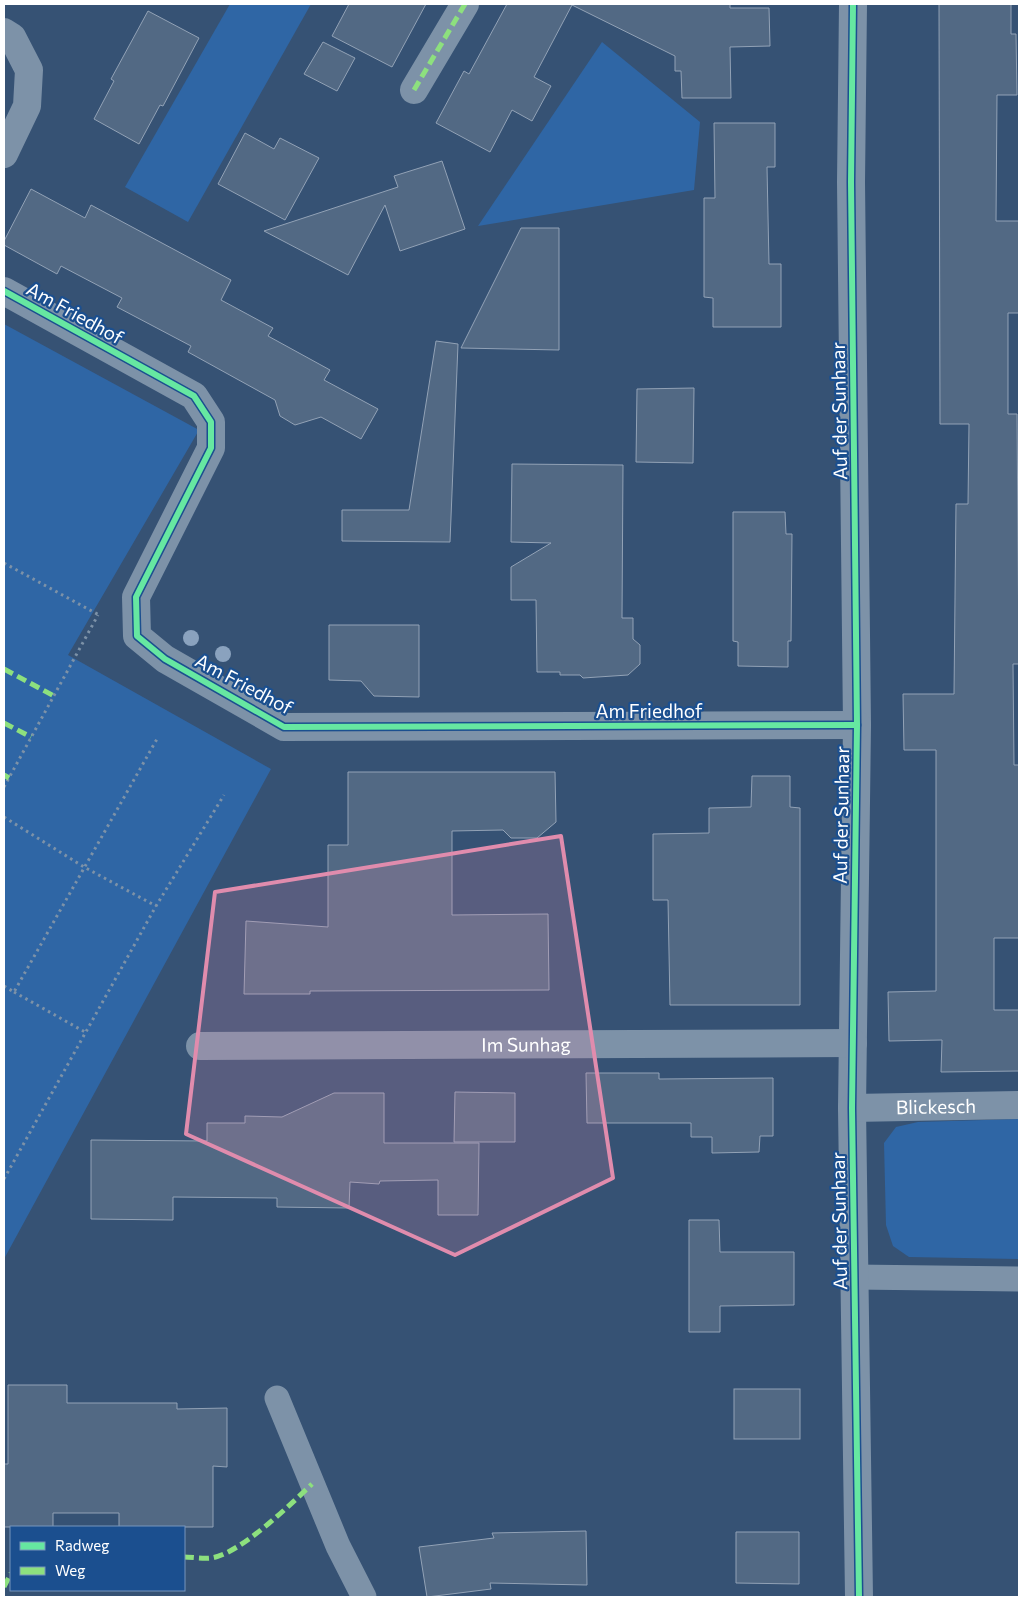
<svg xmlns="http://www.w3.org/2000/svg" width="1023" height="1601" viewBox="0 0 1023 1601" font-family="Commissioner,sans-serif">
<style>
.green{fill:#2f66a5}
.building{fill:#526984;stroke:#92a2b6}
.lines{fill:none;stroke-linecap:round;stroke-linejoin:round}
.path{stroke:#7d92a8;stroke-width:3;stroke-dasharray:2.5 4;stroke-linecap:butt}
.service{stroke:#7d92a8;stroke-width:25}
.minor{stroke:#7d92a8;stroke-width:28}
.quiet{stroke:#8de07e;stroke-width:5;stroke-dasharray:10 5;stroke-linecap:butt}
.cycleway-casing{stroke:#1b4f8f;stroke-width:9}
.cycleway{stroke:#66e7a1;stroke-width:6}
.tree{fill:#8aa2be}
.marked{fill:#e08cad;fill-opacity:0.2;stroke:#e08cad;stroke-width:4;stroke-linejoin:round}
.labels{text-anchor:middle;stroke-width:4.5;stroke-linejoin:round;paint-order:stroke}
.street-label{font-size:19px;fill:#fff;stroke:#1b4f8f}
</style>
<rect width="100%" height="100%" fill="#365274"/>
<g class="green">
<path d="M 230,4 L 311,4 L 188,222 L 125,187 Z"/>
<path d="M 602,42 L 700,122 L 694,190 L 478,226 Z"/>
<path d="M 4,324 L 199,430 L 68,655 L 271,769 L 4,1259 Z"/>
<path d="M 1019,1119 L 1019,1259 L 909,1257 L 893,1246 L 886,1225 L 884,1143 L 896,1127 L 918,1122 Z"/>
</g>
<g class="building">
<path d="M 349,4 L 426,4 L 392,67 L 332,36 Z"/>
<path d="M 507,4 L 730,4 L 730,8 L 769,8 L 770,46 L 730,47 L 731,98 L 682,98 L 681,71 L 675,71 L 675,56 L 572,5 L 534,77 L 551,86 L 532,121 L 512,110 L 490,152 L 436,123 L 464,71 L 469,74 Z"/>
<path d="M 939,4 L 1011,4 L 1011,34 L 1016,34 L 1017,95 L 997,95 L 996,221 L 1019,221 L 1019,313 L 1008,313 L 1008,414 L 1017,414 L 1019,664 L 1013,664 L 1014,765 L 1019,765 L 1019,938 L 994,938 L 994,1010 L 1019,1010 L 1019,1071 L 941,1072 L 942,1040 L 889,1041 L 888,992 L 936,991 L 936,750 L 904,750 L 903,694 L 954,694 L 956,504 L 968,504 L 969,424 L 940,424 Z"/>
<path d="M 148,11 L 199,38 L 163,106 L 160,105 L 139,144 L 94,119 L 114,81 L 111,79 Z"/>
<path d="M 323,42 L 355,58 L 337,91 L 304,74 Z"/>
<path d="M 714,123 L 775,123 L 775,167 L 767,167 L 769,264 L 781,264 L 781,327 L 713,327 L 713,298 L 704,297 L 704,198 L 715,198 Z"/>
<path d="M 245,133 L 274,149 L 280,138 L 319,158 L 285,220 L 218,184 Z"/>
<path d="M 442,161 L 465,229 L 400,251 L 385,205 L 348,275 L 264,231 L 398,187 L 394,176 Z"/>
<path d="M 31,189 L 85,218 L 91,205 L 231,280 L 221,300 L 273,328 L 268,336 L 330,370 L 324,380 L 378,409 L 361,439 L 321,417 L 295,425 L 280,416 L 275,400 L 188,352 L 191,346 L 117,307 L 122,298 L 61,266 L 57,274 L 4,245 L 4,241 Z"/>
<path d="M 521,228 L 559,228 L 559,350 L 461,348 Z"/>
<path d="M 436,341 L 458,344 L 450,542 L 342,541 L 342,510 L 409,510 Z"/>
<path d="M 694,388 L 693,463 L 636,462 L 637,389 Z"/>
<path d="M 512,464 L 623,465 L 622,618 L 633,618 L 633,639 L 640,645 L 640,664 L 628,675 L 583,678 L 580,675 L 560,675 L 560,672 L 537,672 L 536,600 L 511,600 L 511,567 L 551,543 L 511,542 Z"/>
<path d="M 733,512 L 785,512 L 786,534 L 792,534 L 791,641 L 788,641 L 788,667 L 738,666 L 738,642 L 733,641 Z"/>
<path d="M 329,625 L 419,625 L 419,697 L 374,696 L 361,681 L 329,680 Z"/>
<path d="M 348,772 L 555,772 L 556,822 L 537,838 L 511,838 L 503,830 L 452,831 L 452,915 L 548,914 L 549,990 L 310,991 L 310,994 L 244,994 L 246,921 L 328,927 L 328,845 L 348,845 Z"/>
<path d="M 752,776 L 790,776 L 790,807 L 800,808 L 800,1005 L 670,1005 L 668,900 L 653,900 L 653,834 L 709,833 L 709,808 L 751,807 Z"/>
<path d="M 586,1073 L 659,1073 L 659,1079 L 773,1078 L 773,1136 L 760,1136 L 759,1152 L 712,1153 L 712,1137 L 691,1137 L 691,1123 L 587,1123 Z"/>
<path d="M 455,1092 L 515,1093 L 515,1142 L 454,1142 Z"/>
<path d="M 334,1093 L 384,1093 L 384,1143 L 479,1143 L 478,1215 L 438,1215 L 438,1180 L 380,1181 L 379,1184 L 350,1182 L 349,1208 L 277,1207 L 277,1198 L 173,1197 L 173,1220 L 91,1219 L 91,1140 L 207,1141 L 207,1123 L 245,1123 L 245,1116 L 282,1117 Z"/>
<path d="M 689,1220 L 719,1220 L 720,1252 L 794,1252 L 794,1305 L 720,1306 L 720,1332 L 689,1332 Z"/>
<path d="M 8,1385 L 67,1385 L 67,1403 L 177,1403 L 177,1409 L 227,1408 L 227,1467 L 213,1466 L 213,1527 L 119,1527 L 119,1513 L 53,1513 L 53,1527 L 4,1527 L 4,1464 L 8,1464 Z"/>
<rect x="734" y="1389" width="66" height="50"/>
<path d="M 586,1531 L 587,1585 L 490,1583 L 491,1589 L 427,1597 L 419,1547 L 494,1538 L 492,1533 Z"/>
<path d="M 736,1532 L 799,1532 L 799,1584 L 736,1583 Z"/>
</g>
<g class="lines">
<g class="path">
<path d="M 4,563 L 99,615"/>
<path d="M 4,787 L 98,615"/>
<path d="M 4,817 L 84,867 L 156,906"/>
<path d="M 4,986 L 14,992 L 157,739"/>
<path d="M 14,992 L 85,1032"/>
<path d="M 4,1179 L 156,906 L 224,795"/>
</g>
<g class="service">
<path d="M 854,1277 L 1019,1279"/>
<path d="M 277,1398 L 338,1546 L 364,1597"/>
</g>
<g class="minor">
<path d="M 853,4 L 851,182 L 857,725 L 852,1108 L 859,1597"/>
<path d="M 4,32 L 12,37 L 29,70 L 27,106 L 4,154"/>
<path d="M 414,90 L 465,4"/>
<path d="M 4,291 L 194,396 L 211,422 L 211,448 L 136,597 L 137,636 L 165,659 L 284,727 L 857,725"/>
<path id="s1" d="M 200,1046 L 853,1043"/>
<path id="s2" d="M 852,1108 L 1019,1105"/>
</g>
<g class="quiet">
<path d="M 414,90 L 465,4"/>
<path d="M 4,669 L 54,696"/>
<path d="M 4,723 L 31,737"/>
<path d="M 4,775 L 9,778"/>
<path d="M 184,1557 C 192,1557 202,1559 211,1558 C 240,1554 291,1504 312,1484"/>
<path d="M 4,1587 L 11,1573"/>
</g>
<g class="cycleway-casing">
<g id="cycleway">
<path d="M 853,4 L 851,182 L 857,725 L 852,1108 L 859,1597"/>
<path d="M 4,291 L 194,396 L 211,422 L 211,448 L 136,597 L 137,636 L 165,659 L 284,727 L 857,725"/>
</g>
</g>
<use href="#cycleway" class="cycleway"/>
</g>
<g class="tree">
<circle cx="191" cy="638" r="8"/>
<circle cx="223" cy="654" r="8"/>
</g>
<path class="marked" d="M 561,836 L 613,1178 L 455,1255 L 186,1134 L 215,892 Z"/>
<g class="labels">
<g class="street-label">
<text transform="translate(75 313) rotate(29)" y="7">Am Friedhof</text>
<text transform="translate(839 411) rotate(-91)" y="7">Auf der Sunhaar</text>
<text transform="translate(244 684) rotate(28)" y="7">Am Friedhof</text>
<text x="649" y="718">Am Friedhof</text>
<text transform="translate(841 815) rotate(-89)" y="7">Auf der Sunhaar</text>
<text dy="7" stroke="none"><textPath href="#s1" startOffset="326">Im Sunhag</textPath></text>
<text dy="7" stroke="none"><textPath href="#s2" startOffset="84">Blickesch</textPath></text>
<text transform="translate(839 1221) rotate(-91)" y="7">Auf der Sunhaar</text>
</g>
</g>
<rect width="1023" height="1601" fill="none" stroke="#ffffff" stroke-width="10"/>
<rect x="10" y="1526" width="175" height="65" fill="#1b4f8f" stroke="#7695bc"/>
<rect x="20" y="1542" width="25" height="8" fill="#66e7a1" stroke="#7695bc"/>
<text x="55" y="1551" font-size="15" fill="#ffffff">Radweg</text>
<rect x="20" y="1567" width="25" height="8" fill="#8de07e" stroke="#7695bc"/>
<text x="55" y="1576" font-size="15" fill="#ffffff">Weg</text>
</svg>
